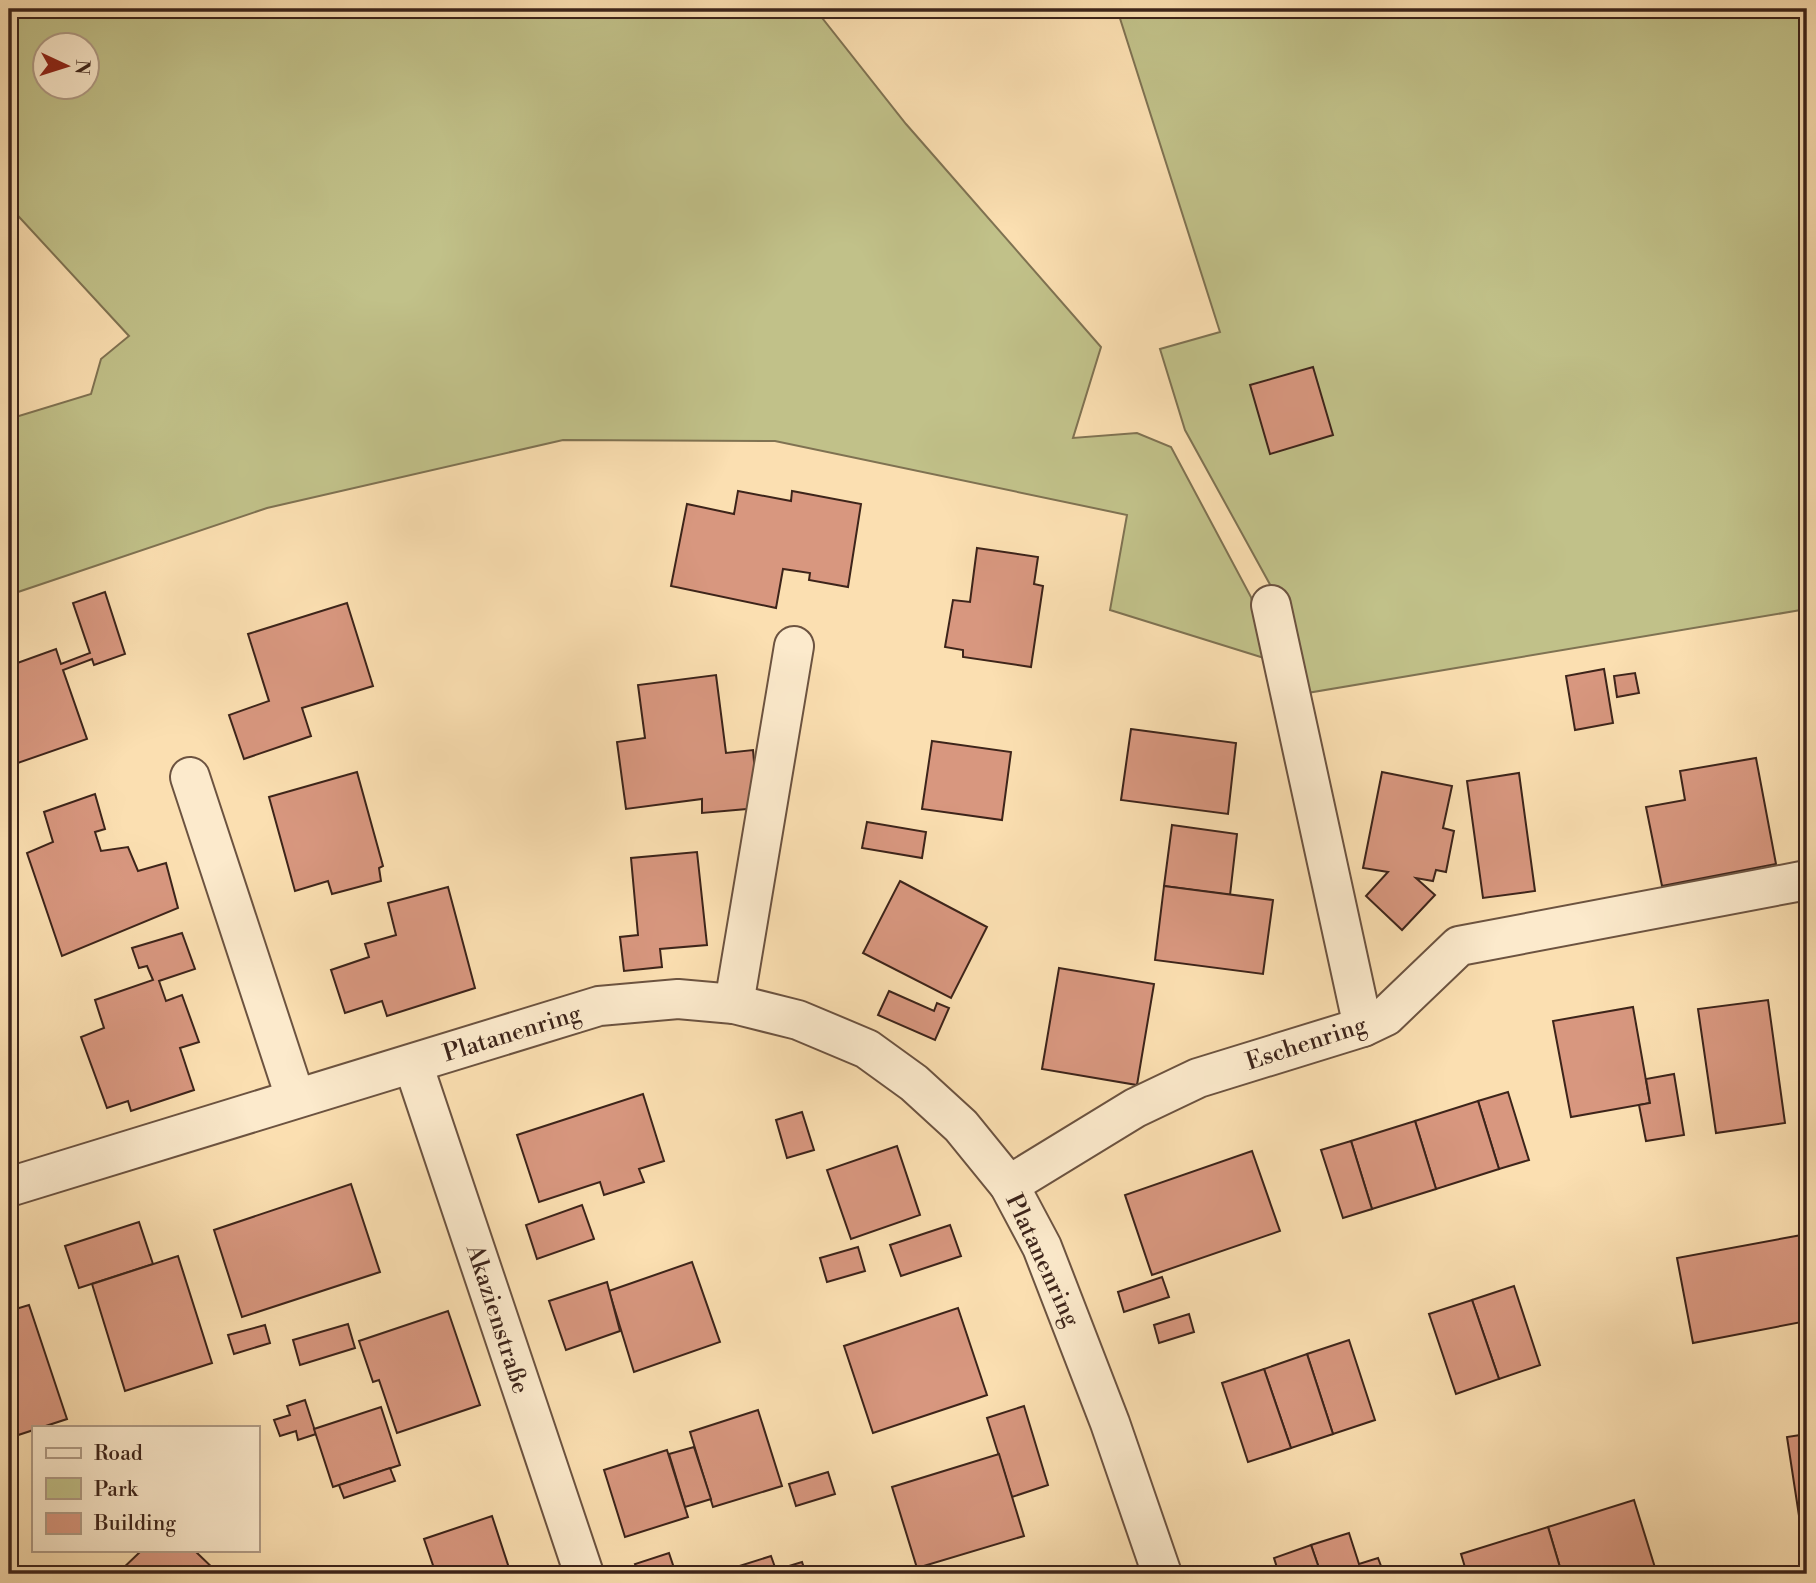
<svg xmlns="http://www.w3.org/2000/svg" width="1816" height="1583" viewBox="0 0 1816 1583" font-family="'Libre Bodoni',serif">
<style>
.green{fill:#c1c189;stroke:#7f7252;stroke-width:2;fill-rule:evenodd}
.building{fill:#d8977f;stroke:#3d241a;stroke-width:2}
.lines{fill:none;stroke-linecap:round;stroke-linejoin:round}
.minor-casing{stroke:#6c5340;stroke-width:42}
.minor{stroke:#fceacc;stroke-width:38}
.labels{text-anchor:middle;stroke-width:5;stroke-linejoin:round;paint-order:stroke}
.street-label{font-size:24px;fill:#3d241a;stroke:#fceacc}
</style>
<rect width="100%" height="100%" fill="#fbdfb1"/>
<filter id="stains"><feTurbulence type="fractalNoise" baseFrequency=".00286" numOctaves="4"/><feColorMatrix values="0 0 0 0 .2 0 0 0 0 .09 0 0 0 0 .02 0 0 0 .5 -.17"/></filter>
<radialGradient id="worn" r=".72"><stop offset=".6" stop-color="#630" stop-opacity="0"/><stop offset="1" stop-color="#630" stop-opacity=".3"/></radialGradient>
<g class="green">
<path d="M 9,9 L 815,9 L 906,124 L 1101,347 L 1073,438 L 1137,433 L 1171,447 L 1251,597 L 1264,658 L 1110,610 L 1127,515 L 775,441 L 563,440 L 267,508 L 9,595 L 9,419 L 91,394 L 101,359 L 129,336 L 9,206 ZM 46,46 L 88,46 L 88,88 L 46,88 Z"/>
<path d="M 1117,9 L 1807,9 L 1807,609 L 1307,693 L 1289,619 L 1185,430 L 1160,349 L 1220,332 Z"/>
</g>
<g class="building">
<path d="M 1313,367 L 1333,435 L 1270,454 L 1250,385 Z"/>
<path d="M 738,491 L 791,501 L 792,491 L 861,504 L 848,587 L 809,580 L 810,573 L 783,569 L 776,608 L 671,586 L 687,504 L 734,514 Z"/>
<path d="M 977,548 L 1038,557 L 1034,584 L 1043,586 L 1031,667 L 963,657 L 963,650 L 945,647 L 953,600 L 970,602 Z"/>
<path d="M 105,592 L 125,654 L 94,665 L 92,659 L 63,670 L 87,739 L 9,766 L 9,666 L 56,649 L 61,664 L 90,653 L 73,603 Z"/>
<path d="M 347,603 L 373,686 L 302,708 L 311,736 L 244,759 L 229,715 L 269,701 L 248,634 Z"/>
<path d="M 1604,669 L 1613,723 L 1575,730 L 1566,676 Z"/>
<path d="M 1635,673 L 1639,693 L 1617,697 L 1614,676 Z"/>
<path d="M 716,675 L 726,753 L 753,750 L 758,808 L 702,813 L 702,799 L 626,809 L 617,742 L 645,738 L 638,685 Z"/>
<path d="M 1131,729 L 1236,743 L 1228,814 L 1121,800 Z"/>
<path d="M 932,741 L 1011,752 L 1002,820 L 922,809 Z"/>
<path d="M 1756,758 L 1776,864 L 1662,886 L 1646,807 L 1685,800 L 1680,771 Z"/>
<path d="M 357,772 L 383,866 L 379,868 L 381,881 L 332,894 L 328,881 L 295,891 L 269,797 Z"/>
<path d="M 1382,772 L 1452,786 L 1443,828 L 1454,831 L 1446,872 L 1436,870 L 1433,881 L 1416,878 L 1435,895 L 1402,930 L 1366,896 L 1388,872 L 1363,868 Z"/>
<path d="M 1519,773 L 1535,891 L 1483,898 L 1467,781 Z"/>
<path d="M 95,794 L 105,829 L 95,832 L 101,851 L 128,847 L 138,871 L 166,863 L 178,908 L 62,956 L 27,853 L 53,842 L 44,812 Z"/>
<path d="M 867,822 L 926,832 L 922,858 L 862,848 Z"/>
<path d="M 1172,825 L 1237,834 L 1230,895 L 1164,886 Z"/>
<path d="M 697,852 L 707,945 L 660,949 L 662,967 L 624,971 L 620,937 L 638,935 L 631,858 Z"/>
<path d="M 900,881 L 987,927 L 951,998 L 863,953 Z"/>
<path d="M 1164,886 L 1273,900 L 1263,974 L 1155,960 Z"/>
<path d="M 448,887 L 475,988 L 387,1016 L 382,1001 L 345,1013 L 331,970 L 369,957 L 365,944 L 396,935 L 388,903 Z"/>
<path d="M 182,933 L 195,969 L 159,981 L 166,1001 L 182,995 L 199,1042 L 180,1048 L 194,1090 L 131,1111 L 128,1101 L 107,1108 L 81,1037 L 104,1028 L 95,1000 L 153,980 L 147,966 L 139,968 L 132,948 Z"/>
<path d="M 1059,968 L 1154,984 L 1137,1085 L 1042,1069 Z"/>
<path d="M 889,991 L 934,1011 L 937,1003 L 949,1008 L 935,1040 L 878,1015 Z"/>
<path d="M 1768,1000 L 1785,1123 L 1716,1133 L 1698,1009 Z"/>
<path d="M 1633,1007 L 1650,1103 L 1571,1117 L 1553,1021 Z"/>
<path d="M 1674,1074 L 1684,1135 L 1646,1141 L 1639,1105 L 1650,1103 L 1646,1079 Z"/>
<path d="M 1508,1092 L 1529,1160 L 1499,1169 L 1478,1101 Z"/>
<path d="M 643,1094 L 664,1161 L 639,1169 L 644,1182 L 604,1195 L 600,1182 L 539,1202 L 517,1135 Z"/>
<path d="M 1478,1101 L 1499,1169 L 1436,1189 L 1415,1121 Z"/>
<path d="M 802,1112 L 814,1150 L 787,1158 L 776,1120 Z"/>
<path d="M 1415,1121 L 1436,1189 L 1372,1209 L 1351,1141 Z"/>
<path d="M 1351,1141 L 1372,1209 L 1343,1218 L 1321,1150 Z"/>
<path d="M 897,1146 L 920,1215 L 851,1239 L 827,1170 Z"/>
<path d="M 1252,1151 L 1280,1231 L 1152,1275 L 1125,1195 Z"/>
<path d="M 351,1184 L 380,1272 L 242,1317 L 214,1230 Z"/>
<path d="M 582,1205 L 594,1239 L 537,1259 L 526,1225 Z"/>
<path d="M 139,1222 L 153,1264 L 79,1288 L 65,1246 Z"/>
<path d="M 950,1225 L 961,1256 L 901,1276 L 890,1245 Z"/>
<path d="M 1807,1234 L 1807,1321 L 1693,1343 L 1677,1258 Z"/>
<path d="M 858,1247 L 865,1271 L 827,1282 L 820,1258 Z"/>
<path d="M 178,1256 L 212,1363 L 125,1391 L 92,1284 Z"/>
<path d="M 692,1262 L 720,1342 L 634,1372 L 609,1291 Z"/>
<path d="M 1162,1277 L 1169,1297 L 1124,1312 L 1118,1292 Z"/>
<path d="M 607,1282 L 620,1331 L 566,1350 L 549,1301 Z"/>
<path d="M 1514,1286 L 1540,1365 L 1499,1379 L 1472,1300 Z"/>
<path d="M 1472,1300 L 1499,1379 L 1456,1394 L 1429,1314 Z"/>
<path d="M 29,1305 L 67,1419 L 9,1438 L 9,1311 Z"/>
<path d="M 958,1308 L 987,1395 L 873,1433 L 844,1346 Z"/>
<path d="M 448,1311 L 480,1405 L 397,1433 L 379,1380 L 373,1382 L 359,1341 Z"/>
<path d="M 1189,1314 L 1194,1332 L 1159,1343 L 1154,1325 Z"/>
<path d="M 348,1324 L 355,1348 L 300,1365 L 293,1340 Z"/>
<path d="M 265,1325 L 270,1343 L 234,1354 L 228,1335 Z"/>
<path d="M 1349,1340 L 1375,1420 L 1333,1434 L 1307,1354 Z"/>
<path d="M 1307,1354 L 1333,1434 L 1291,1448 L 1264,1369 Z"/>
<path d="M 1264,1369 L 1291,1448 L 1248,1462 L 1222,1383 Z"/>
<path d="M 305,1400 L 316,1434 L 298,1440 L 296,1431 L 280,1436 L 274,1420 L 290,1415 L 287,1406 Z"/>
<path d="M 1024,1406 L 1048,1485 L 1012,1497 L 987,1418 Z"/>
<path d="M 381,1407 L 400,1465 L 333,1487 L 314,1429 Z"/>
<path d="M 758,1410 L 782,1486 L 713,1507 L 690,1432 Z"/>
<path d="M 1807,1434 L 1807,1542 L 1803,1542 L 1787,1437 Z"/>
<path d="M 694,1447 L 711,1499 L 685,1507 L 669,1454 Z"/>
<path d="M 667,1450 L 688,1517 L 625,1537 L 604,1470 Z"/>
<path d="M 999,1454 L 1024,1536 L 917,1568 L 892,1487 Z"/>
<path d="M 390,1468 L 395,1481 L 344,1498 L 339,1485 Z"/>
<path d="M 828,1472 L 835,1494 L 796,1506 L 789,1484 Z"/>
<path d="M 1634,1500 L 1657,1574 L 1562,1574 L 1548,1527 Z"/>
<path d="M 492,1516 L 511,1574 L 436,1574 L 424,1539 Z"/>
<path d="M 1548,1527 L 1562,1574 L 1467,1574 L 1461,1554 Z"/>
<path d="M 1349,1533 L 1359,1564 L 1378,1558 L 1384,1574 L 1321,1574 L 1311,1545 Z"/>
<path d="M 1311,1545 L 1321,1574 L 1279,1574 L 1274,1558 Z"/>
<path d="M 142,1550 L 194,1550 L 219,1574 L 117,1574 Z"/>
<path d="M 669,1553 L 676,1574 L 639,1574 L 635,1564 Z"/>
<path d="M 771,1556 L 776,1570 L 802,1562 L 806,1574 L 714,1574 Z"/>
</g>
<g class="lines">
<g class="minor-casing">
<g id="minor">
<path d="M 1271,605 L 1363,1027"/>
<path d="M 190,777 L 295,1097"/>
<path d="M 734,1004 L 794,646"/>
<path d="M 413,1064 L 584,1574"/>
<path d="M 1009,1185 L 1135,1108 L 1198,1078 L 1363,1027 L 1386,1016 L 1459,946 L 1807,880"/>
<path d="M 9,1187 L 599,1006 L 678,999 L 734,1004 L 798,1020 L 867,1049 L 914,1083 L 961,1126 L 1009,1185 L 1042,1247 L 1110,1423 L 1162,1574"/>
</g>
</g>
<use href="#minor" class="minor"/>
</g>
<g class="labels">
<g class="street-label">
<text transform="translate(512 1033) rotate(-17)" y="8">Platanenring</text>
<text transform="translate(1306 1043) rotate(-18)" y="8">Eschenring</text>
<text transform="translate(1043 1260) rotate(65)" y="8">Platanenring</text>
<text transform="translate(498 1319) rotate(72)" y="8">Akazienstraße</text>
</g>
</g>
<rect width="1816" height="1583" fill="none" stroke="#fbdfb1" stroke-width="35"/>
<rect x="10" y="10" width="1795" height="1562" fill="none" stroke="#3d241a" stroke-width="3.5"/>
<rect x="18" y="18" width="1781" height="1548" fill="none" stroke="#3d241a" stroke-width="2"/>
<rect x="32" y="1426" width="228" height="126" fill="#fceacc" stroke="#b09b85" stroke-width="2"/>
<rect x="46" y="1448" width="35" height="10" fill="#fceacc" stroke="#b09b85" stroke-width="2"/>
<text x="94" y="1460" font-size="21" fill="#3d241a">Road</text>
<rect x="46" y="1478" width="35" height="21" fill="#c1c189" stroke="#b09b85" stroke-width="2"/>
<text x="94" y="1496" font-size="21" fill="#3d241a">Park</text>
<rect x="46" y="1513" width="35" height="21" fill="#d8977f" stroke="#b09b85" stroke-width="2"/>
<text x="94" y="1530" font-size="21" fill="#3d241a">Building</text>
<g transform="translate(66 66) rotate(94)"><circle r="33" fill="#fceacc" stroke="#b09b85" stroke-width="2"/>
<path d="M0-5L12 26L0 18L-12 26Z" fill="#8f2418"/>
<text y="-10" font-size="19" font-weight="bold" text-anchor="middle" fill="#3d241a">N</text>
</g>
<rect width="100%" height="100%" filter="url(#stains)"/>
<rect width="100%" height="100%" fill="url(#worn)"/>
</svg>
